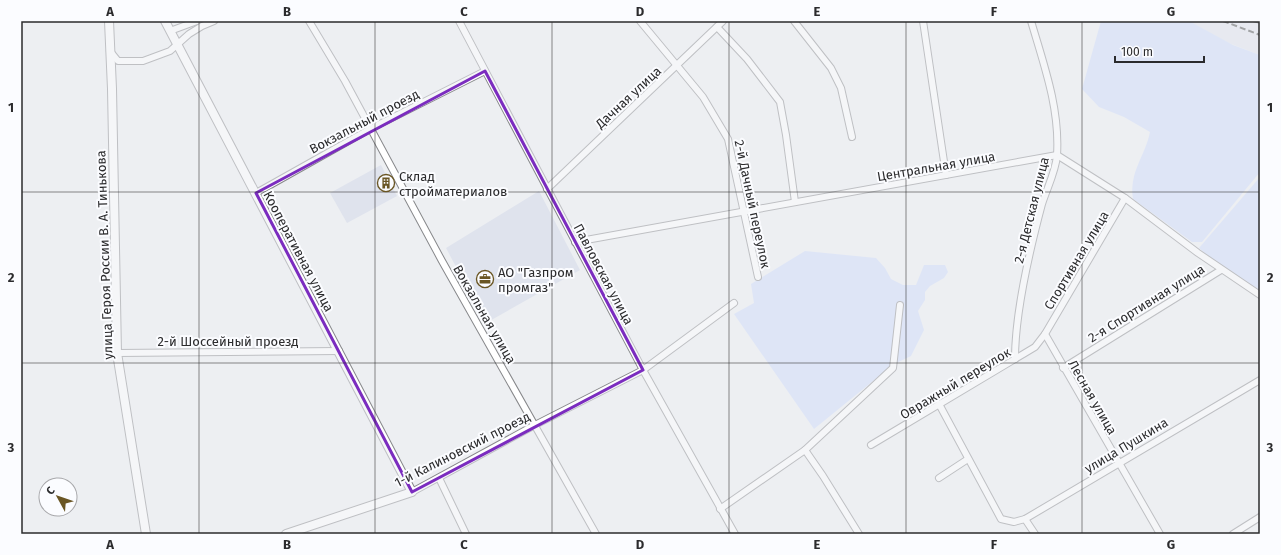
<svg xmlns="http://www.w3.org/2000/svg" width="1281" height="555" viewBox="0 0 1281 555" font-family="'Fira Sans',sans-serif">
<style>
.built{fill:#dfe3ed}
.green{fill:#cddafb}
.lines{fill:none;stroke-linecap:round;stroke-linejoin:round}
.minor-casing{stroke:#87888b;stroke-width:8}
.tertiary-casing{stroke:#87888b;stroke-width:10}
.minor{stroke:#fff;stroke-width:6}
.tertiary{stroke:#fff;stroke-width:8}
.rail{stroke:#48494b;stroke-width:2;stroke-dasharray:6 3;stroke-linecap:butt}
.marked{fill:none;stroke:#7b2cbf;stroke-width:3;stroke-linejoin:round}
.grid{fill:none;stroke:#2b2b2d;stroke-width:1;stroke-opacity:0.55}
.labels{text-anchor:middle;stroke-width:4;stroke-linejoin:round;paint-order:stroke}
.street-label{font-size:13px;fill:#2b2b2d;stroke:#fbfcff}
.poi-label{font-size:13px;fill:#2b2b2d;stroke:#fbfcff;text-anchor:start}
.neatline{fill:none;stroke:#2b2b2d;stroke-width:1.5}
.grid-label{font-size:13px;text-anchor:middle;font-weight:bold;fill:#2b2b2d}
</style>
<rect width="100%" height="100%" fill="#edeff2"/>
<g class="built">
<path d="M 1168,21 L 1260,21 L 1260,55 L 1229,43 Z"/>
<path d="M 381,165 L 397,196 L 347,223 L 330,193 Z"/>
<path d="M 539,191 L 580,270 L 486,323 L 446,248 Z"/>
</g>
<g class="green">
<path d="M 1101,21 L 1189,21 L 1233,45 L 1260,55 L 1260,172 L 1202,242 L 1192,242 L 1133,199 C 1129,171 1145,157 1150,132 L 1124,117 L 1099,107 L 1082,89 Z"/>
<path d="M 1260,177 L 1260,293 L 1216,263 L 1199,248 Z"/>
<path d="M 805,251 L 876,258 L 885,268 L 891,279 L 903,285 L 916,285 L 924,265 L 945,265 L 948,272 L 944,278 L 930,286 L 925,292 L 925,300 L 918,311 L 924,330 L 911,356 L 894,364 L 814,429 L 734,314 L 754,303 L 751,284 Z"/>
</g>
<g class="lines">
<g class="minor-casing">
<g id="minor">
<path d="M 309,21 L 345,81 L 442,261 L 596,534"/>
<path d="M 459,21 L 643,370 L 735,534"/>
<path d="M 640,21 L 703,97 L 728,139 L 758,277"/>
<path d="M 794,21 L 831,68 L 841,88 L 852,137"/>
<path d="M 923,21 L 946,175"/>
<path d="M 717,27 L 747,59 L 780,102 L 786,135 L 795,202"/>
<path d="M 170,31 L 197,21"/>
<path d="M 110,51 L 118,61 L 143,61 L 170,51 L 189,34 L 202,26 L 214,21"/>
<path d="M 547,189 L 723,21"/>
<path d="M 256,193 L 370,129 L 485,71"/>
<path d="M 1125,198 L 1045,334 L 1160,534"/>
<path d="M 575,242 L 1057,155 L 1125,198 L 1198,253 L 1260,295"/>
<path d="M 117,353 L 339,351"/>
<path d="M 1015,359 C 1015,313 1030,249 1042,204 C 1047,188 1056,171 1057,155 C 1060,109 1044,65 1031,21"/>
<path d="M 1063,368 L 1221,270"/>
<path d="M 939,404 L 1001,519 L 1014,522 L 1025,519 L 1260,380"/>
<path d="M 871,445 L 1025,353 L 1035,347 L 1045,334"/>
<path d="M 805,450 L 823,476 L 859,534"/>
<path d="M 439,478 L 466,534"/>
<path d="M 939,478 L 968,459"/>
<path d="M 412,492 L 535,425 L 643,370 L 734,303"/>
<path d="M 720,509 L 805,450 L 893,368 L 900,305"/>
<path d="M 1025,519 L 1035,534"/>
<path d="M 1233,534 L 1260,517"/>
</g>
</g>
<g class="tertiary-casing">
<g id="tertiary">
<path d="M 109,21 L 112,89 L 117,353 L 146,534"/>
<path d="M 165,21 L 412,492 L 286,534"/>
</g>
</g>
<use href="#minor" class="minor"/>
<use href="#tertiary" class="tertiary"/>
<g class="rail">
<path d="M 1223,21 L 1260,35"/>
<path d="M 1253,21 L 1260,23"/>
</g>
</g>
<path d="M0 0H1281V555H0ZM 485,71 L 643,370 L 412,492 L 256,193 Z" fill="#edeff2" fill-opacity=".55" fill-rule="evenodd"/>
<path class="marked" d="M 485,71 L 643,370 L 412,492 L 256,193 Z"/>
<path class="grid" d="M 199,21 L 199,534M 375,21 L 375,534M 552,21 L 552,534M 729,21 L 729,534M 906,21 L 906,534M 1082,21 L 1082,534M 21,192 L 1260,192M 21,363 L 1260,363"/>
<defs>
<g id="building-ring" transform="scale(0.9)"><circle r="9.5" fill="#fbfcff" stroke="#6a5624" stroke-width="1.5"/><path d="M-4-6H4V6H1V3H-1V6H-4ZM-2.5-4.3h1.7v1.8h-1.7ZM.8-4.3h1.7v1.8H.8ZM-2.5-1h1.7V.8h-1.7ZM.8-1h1.7V.8H.8Z" fill="#6a5624"/></g>
<g id="office-ring" transform="scale(0.9)"><circle r="9.5" fill="#fbfcff" stroke="#6a5624" stroke-width="1.5"/><path d="M-6-3h4V-5.5h4V-3h4V5H-6ZM-1-4.5V-3h2v-1.5ZM-6 0V1H6V0Z" fill="#6a5624"/></g>
</defs>
<g fill-rule="evenodd">
<use href="#building-ring" x="386" y="183"/>
<use href="#office-ring" x="485" y="279"/>
</g>
<g class="labels">
<g class="street-label">
<text transform="translate(628 97) rotate(-43)" y="5">Дачная улица</text>
<text transform="translate(364 121) rotate(-28)" y="5">Вокзальный проезд</text>
<text transform="translate(936 166) rotate(-10)" y="5">Центральная улица</text>
<text transform="translate(753 204) rotate(78)" y="5">2-й Дачный переулок</text>
<text transform="translate(1031 210) rotate(-76)" y="5">2-я Детская улица</text>
<text transform="translate(299 251) rotate(62)" y="5">Кооперативная улица</text>
<text transform="translate(104 255) rotate(-92)" y="5">улица Героя России В. А. Тинькова</text>
<text transform="translate(1076 260) rotate(-59)" y="5">Спортивная улица</text>
<text transform="translate(604 274) rotate(62)" y="5">Павловская улица</text>
<text transform="translate(1146 303) rotate(-32)" y="5">2-я Спортивная улица</text>
<text transform="translate(485 314) rotate(60)" y="5">Вокзальная улица</text>
<text x="228" y="346">2-й Шоссейный проезд</text>
<text transform="translate(955 383) rotate(-31)" y="5">Овражный переулок</text>
<text transform="translate(1093 397) rotate(60)" y="5">Лесная улица</text>
<text transform="translate(1126 445) rotate(-31)" y="5">улица Пушкина</text>
<text transform="translate(462 449) rotate(-27)" y="5">1-й Калиновский проезд</text>
</g>
<g class="poi-label">
<text x="399" y="181">Склад<tspan x="399" dy="15">стройматериалов</tspan></text>
<text x="498" y="277">АО "Газпром<tspan x="498" dy="15">промгаз"</tspan></text>
</g>
</g>
<rect width="1281" height="555" fill="none" stroke="#fbfcff" stroke-width="44"/>
<g transform="translate(58 497) rotate(310)"><circle r="19" fill="#fbfcff" stroke="#a8a8ab"/>
<path d="M0-3L7 15L0 10L-7 15Z" fill="#6a5624"/>
<text y="-6" font-size="11" font-weight="bold" text-anchor="middle" fill="#2b2b2d">С</text>
</g>
<path d="M1115 56v6h89v-6" fill="none" stroke="#2b2b2d" stroke-width="2"/>
<text x="1121" y="56" font-size="12" fill="#2b2b2d" stroke="#fbfcff" stroke-width="3" paint-order="stroke">100 m</text>
<rect x="22" y="22" width="1237" height="511" class="neatline"/>
<g class="grid-label">
<text x="110" y="16">A</text>
<text x="287" y="16">B</text>
<text x="464" y="16">C</text>
<text x="640" y="16">D</text>
<text x="817" y="16">E</text>
<text x="994" y="16">F</text>
<text x="1171" y="16">G</text>
<text x="11" y="112">1</text>
<text x="1270" y="112">1</text>
<text x="11" y="282">2</text>
<text x="1270" y="282">2</text>
<text x="11" y="452">3</text>
<text x="1270" y="452">3</text>
<text x="110" y="549">A</text>
<text x="287" y="549">B</text>
<text x="464" y="549">C</text>
<text x="640" y="549">D</text>
<text x="817" y="549">E</text>
<text x="994" y="549">F</text>
<text x="1171" y="549">G</text>
</g>
</svg>
